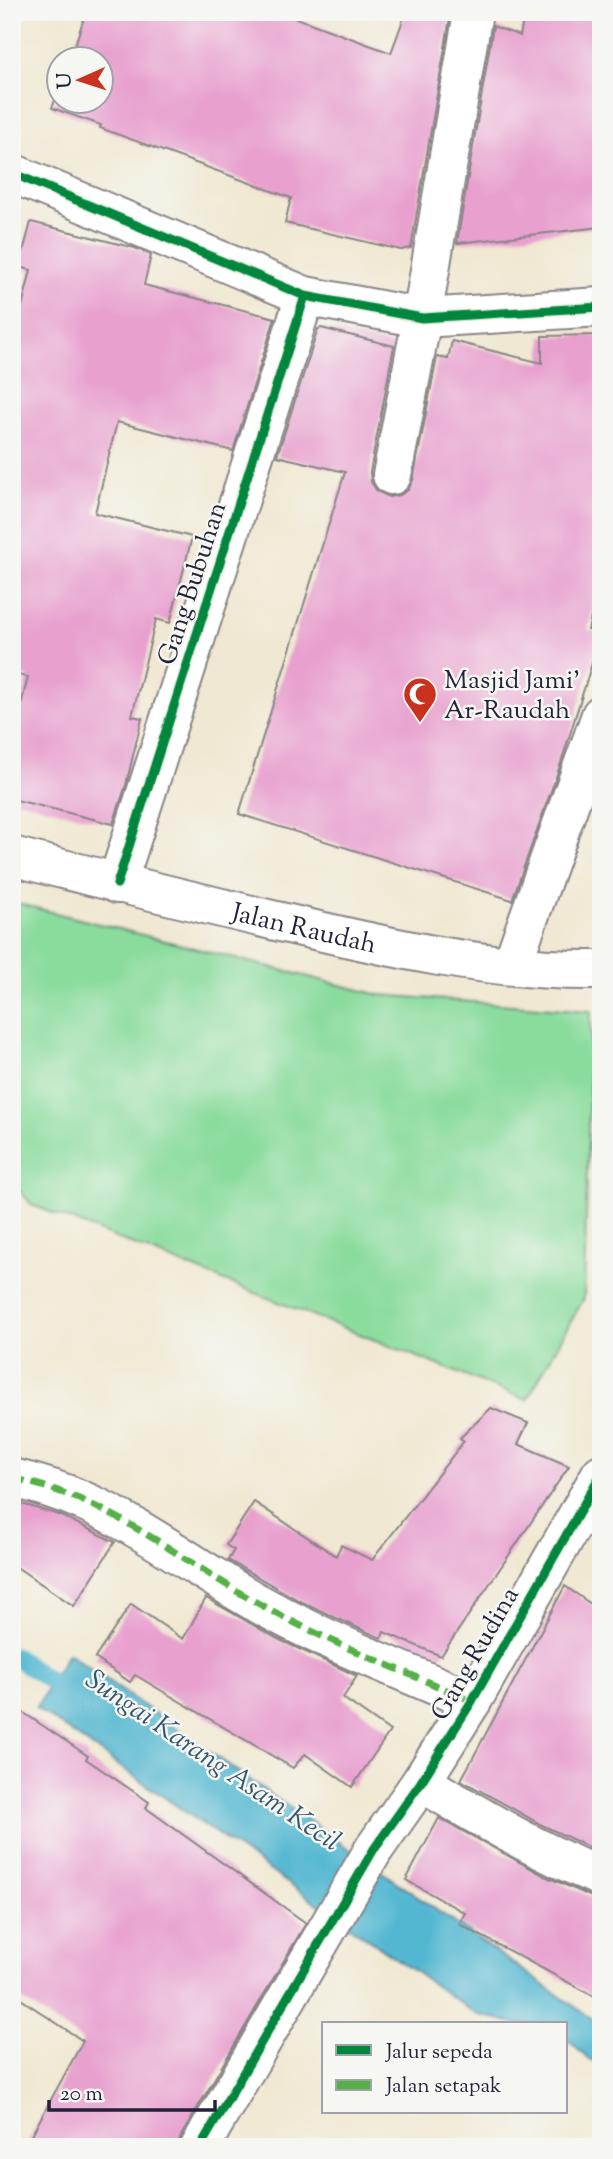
<svg xmlns="http://www.w3.org/2000/svg" width="613" height="2159" viewBox="0 0 613 2159" font-family="'Sorts Mill Goudy',serif">
<style>
.green{fill:#8adc9d;stroke:#567f6c;stroke-width:2}
.water{fill:#52b7d1;stroke:#3a6c86;stroke-width:2}
.lines{fill:none;stroke-linecap:round;stroke-linejoin:round}
.stream{stroke:#52b7d1;stroke-width:18}
.building{fill:#e8a0cf}
.street-casing{stroke:#898586;stroke-width:42}
.street{stroke:#fff;stroke-width:38}
.quiet{stroke:#55b146;stroke-width:7;stroke-dasharray:14 7;stroke-linecap:butt}
.cycleway-casing{stroke:#f6f6f2;stroke-width:13}
.cycleway{stroke:#00873e;stroke-width:9}
.labels{text-anchor:middle;stroke-width:5;stroke-linejoin:round;paint-order:stroke}
.street-label{font-size:26px;fill:#22223b;stroke:#f6f6f2}
.poi-label{font-size:26px;fill:#22223b;stroke:#f6f6f2;text-anchor:start}
.water-label{font-size:28px;font-style:italic;fill:#335670;stroke:#f6f6f2}
</style>
<rect width="100%" height="100%" fill="#f6f6f2"/>
<filter id="ink" filterUnits="userSpaceOnUse"><feTurbulence type="fractalNoise" baseFrequency=".0143" numOctaves="2"/><feDisplacementMap in="SourceGraphic" scale="14" xChannelSelector="R" yChannelSelector="G"/><feConvolveMatrix kernelMatrix="1 2 1 2 8 2 1 2 1" color-interpolation-filters="sRGB"/></filter>
<filter id="wash" filterUnits="userSpaceOnUse"><feTurbulence type="fractalNoise" baseFrequency=".00686" numOctaves="4" result="noise"/><feDisplacementMap in="SourceGraphic" scale="28" xChannelSelector="R" yChannelSelector="G"/><feGaussianBlur stdDeviation="1.57" result="paint"/><feColorMatrix in="noise" values="0 0 0 0 0 0 0 0 0 0 0 0 0 0 0 0 0 1.4 0 .05"/><feComposite in="paint" operator="in"/></filter>
<g filter="url(#wash)">
<rect width="100%" height="100%" fill="#f0e8d2"/>
<path class="green" d="M 12,902 L 380,995 L 591,1011 L 584,1298 L 527,1400 L 32,1205 L 12,1182 Z"/>
<path class="water" d="M 68,1653 L 601,2025 L 601,2064 L 589,2060 L 566,2038 L 566,2024 L 518,2024 L 476,2014 L 36,1708 Z"/>
<g class="lines">
<path class="stream" d="M 12,1655 L 70,1694"/>
</g>
<g id="blocks">
<g class="building">
<path d="M 86,12 L 280,12 L 391,53 L 406,12 L 451,12 L 411,248 L 401,250 L 285,223 L 291,198 L 100,128 L 101,125 L 52,108 L 60,88 L 60,102 L 102,102 L 102,60 L 70,60 Z"/>
<path d="M 525,12 L 601,12 L 601,227 L 457,243 L 493,26 L 520,36 Z"/>
<path d="M 31,222 L 135,248 L 151,255 L 144,285 L 275,318 L 233,451 L 117,422 L 95,513 L 192,537 L 170,623 L 156,619 L 132,716 L 142,718 L 126,785 L 113,824 L 12,799 L 12,741 L 28,677 L 12,674 L 12,347 L 31,270 L 19,267 Z"/>
<path d="M 321,328 L 394,346 L 370,472 L 371,482 L 377,491 L 389,497 L 400,495 L 408,490 L 413,480 L 437,357 L 448,359 L 452,341 L 542,363 L 542,336 L 601,335 L 601,573 L 588,630 L 601,634 L 561,763 L 512,900 L 239,814 L 345,472 L 277,456 L 318,329 Z"/>
<path d="M 491,1408 L 528,1423 L 518,1444 L 569,1466 L 441,1656 L 384,1632 L 381,1638 L 349,1624 L 298,1600 L 228,1560 L 234,1550 L 226,1545 L 254,1502 L 336,1556 L 341,1545 L 372,1560 L 464,1441 L 460,1438 Z"/>
<path d="M 12,1501 L 62,1516 L 115,1542 L 74,1606 L 12,1564 Z"/>
<path d="M 565,1586 L 601,1611 L 601,1853 L 542,1825 L 461,1780 Z"/>
<path d="M 206,1598 L 278,1639 L 357,1676 L 343,1698 L 390,1731 L 352,1787 L 305,1754 L 293,1768 L 135,1675 L 130,1682 L 95,1658 L 131,1604 L 183,1639 Z"/>
<path d="M 12,1705 L 88,1756 L 86,1759 L 149,1802 L 146,1808 L 306,1923 L 181,2136 L 178,2147 L 25,2147 L 83,2041 L 12,1993 Z"/>
<path d="M 439,1818 L 545,1876 L 592,1897 L 601,1898 L 601,2000 L 459,1924 L 465,1913 L 406,1880 Z"/>
</g>
</g>
</g>
<g filter="url(#ink)">
<use href="#blocks" fill-opacity="0" stroke="#898586" stroke-width="2"/>
<g class="lines">
<g class="street-casing">
<g id="street">
<path d="M 12,173 L 305,296 L 422,318 L 601,307"/>
<path d="M 392,475 L 422,318 L 473,12"/>
<path id="s1" d="M 12,856 C 100,879 188,900 276,921 C 382,946 491,972 601,970"/>
<path d="M 117,884 L 305,296"/>
<path d="M 512,965 L 601,715"/>
<path d="M 12,1478 C 38,1484 64,1492 88,1503 C 148,1530 204,1574 263,1606 C 329,1643 402,1670 472,1701"/>
<path d="M 421,1782 C 480,1817 537,1851 601,1877"/>
<path d="M 200,2147 L 374,1849 L 421,1782 L 472,1701 L 601,1474"/>
</g>
</g>
<use href="#street" class="street"/>
<path class="quiet" d="M 12,1478 C 38,1484 64,1492 88,1503 C 148,1530 204,1574 263,1606 C 329,1643 402,1670 472,1701"/>
<g class="cycleway-casing">
<g id="cycleway">
<path d="M 12,173 L 305,296 L 422,318 L 601,307"/>
<path d="M 117,884 L 305,296"/>
<path d="M 200,2147 L 374,1849 L 421,1782 L 472,1701 L 601,1474"/>
</g>
</g>
<use href="#cycleway" class="cycleway"/>
</g>
</g>
<defs>
<g id="mosque-pin" transform="scale(1.75)"><path d="M0 17L-7.5 6A9.5 9.5 0 1 1 7.5 6Z" fill="#c8321e" stroke="#f6f6f2"/><path d="M3.5-4.9A6 6 0 1 0 3.5 4.9A5 5 0 1 1 3.5-4.9Z" fill="#fff"/></g>
</defs>
<g fill-rule="evenodd">
<use href="#mosque-pin" x="420" y="694"/>
</g>
<g class="labels">
<g class="street-label">
<text transform="translate(191 583) rotate(-72)" y="9">Gang Bubuhan</text>
<text dy="9" stroke="none"><textPath href="#s1" startOffset="301">Jalan Raudah</textPath></text>
<text transform="translate(474 1653) rotate(-60)" y="9">Gang Rudina</text>
</g>
<g class="poi-label">
<text x="444" y="688">Masjid Jami'<tspan x="444" dy="30">Ar-Raudah</tspan></text>
</g>
<g class="water-label">
<text transform="translate(214 1759) rotate(34)" y="10">Sungai Karang Asam Kecil</text>
</g>
</g>
<rect width="613" height="2159" fill="none" stroke="#f6f6f2" stroke-width="42"/>
<rect x="322" y="2022" width="245" height="91" fill="#f6f6f2" stroke="#a1a1a9" stroke-width="2"/>
<rect x="336" y="2045" width="35" height="10" fill="#00873e" stroke="#a1a1a9" stroke-width="2"/>
<text x="386" y="2058" font-size="21" fill="#22223b">Jalur sepeda</text>
<rect x="336" y="2080" width="35" height="10" fill="#55b146" stroke="#a1a1a9" stroke-width="2"/>
<text x="386" y="2092" font-size="21" fill="#22223b">Jalan setapak</text>
<g transform="translate(80 80) rotate(267)"><circle r="33" fill="#f6f6f2" stroke="#a1a1a9" stroke-width="2"/>
<path d="M0-5L12 26L0 18L-12 26Z" fill="#c8321e"/>
<text y="-10" font-size="19" font-weight="bold" text-anchor="middle" fill="#22223b">U</text>
</g>
<path d="M49 2100v10h166v-10" fill="none" stroke="#22223b" stroke-width="3.5"/>
<text x="60" y="2100" font-size="21" fill="#22223b" stroke="#f6f6f2" stroke-width="5" paint-order="stroke">20 m</text>
</svg>
